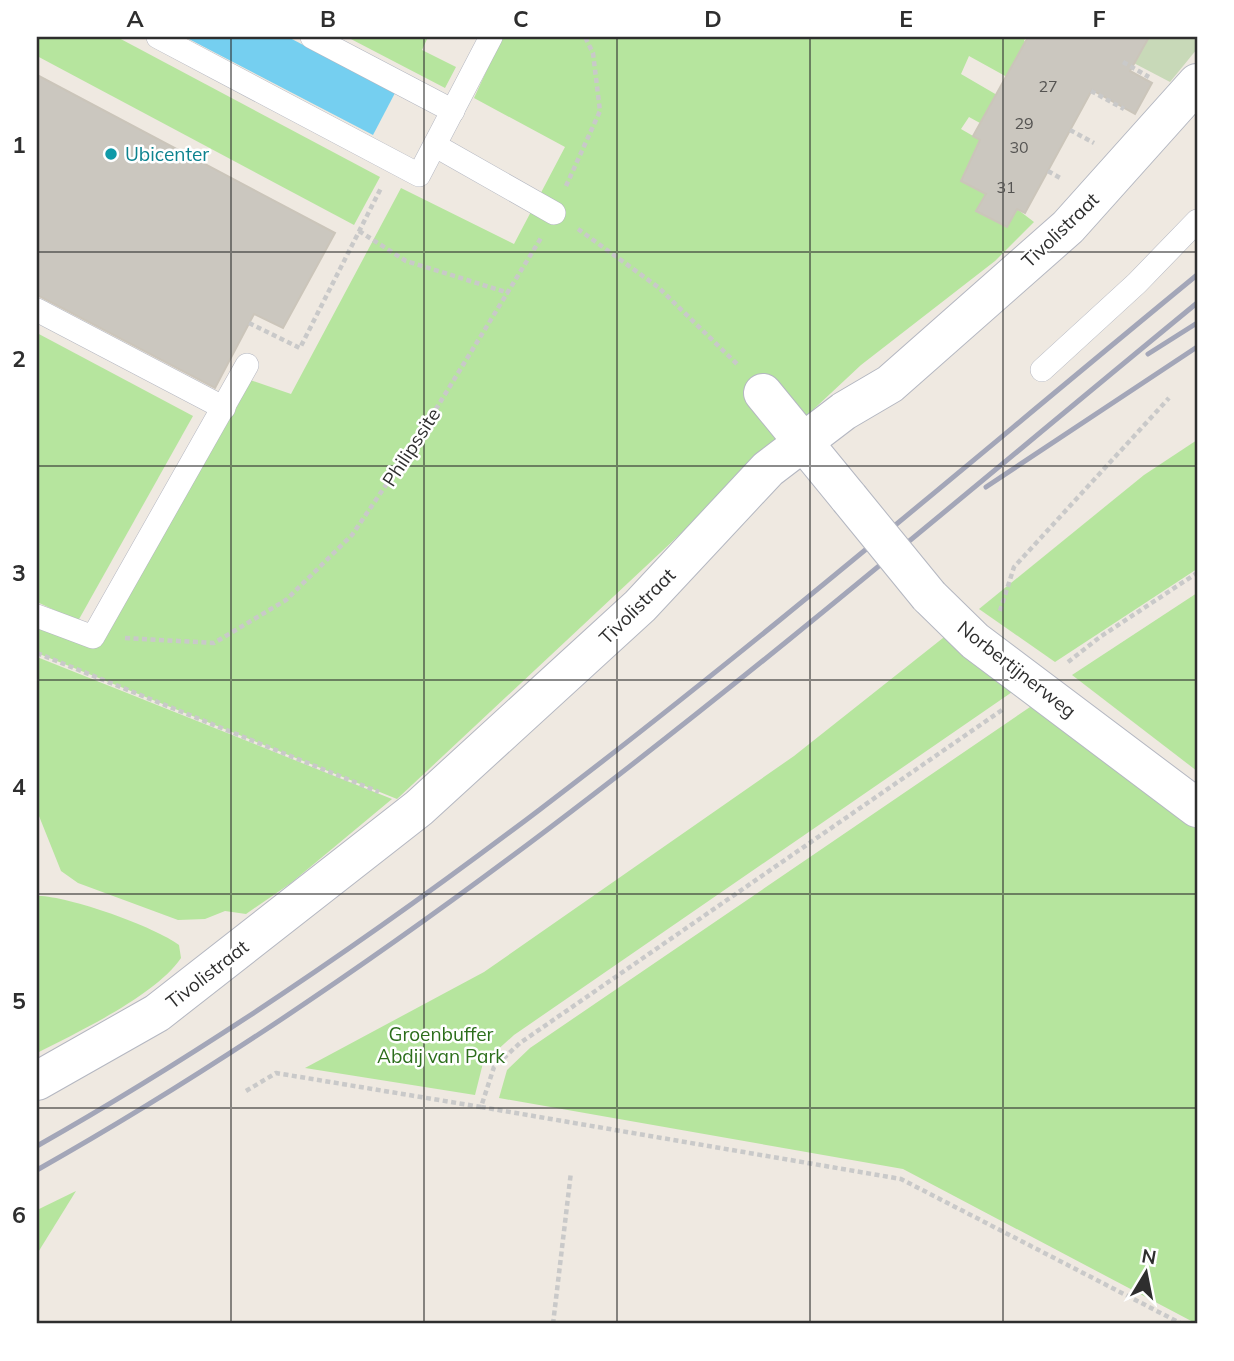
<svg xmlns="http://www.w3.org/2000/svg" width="1234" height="1361" viewBox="0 0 1234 1361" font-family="Mulish,sans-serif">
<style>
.green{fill:#b6e59e}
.cemetery{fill:#c8d9b8}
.water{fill:#75cff0}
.building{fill:#cbc7bf;stroke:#cbc5ba;stroke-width:2}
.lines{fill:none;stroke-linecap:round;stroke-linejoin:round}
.lane-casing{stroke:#b4b7c1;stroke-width:24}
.street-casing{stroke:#b4b7c1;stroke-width:40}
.path{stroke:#c9c9c9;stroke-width:4.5;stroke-dasharray:5 3.5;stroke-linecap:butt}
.lane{stroke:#fff;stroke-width:23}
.street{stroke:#fff;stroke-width:38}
.rail{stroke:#a3a6b8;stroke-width:5}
.street-bridge-casing{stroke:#b4b7c1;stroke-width:40;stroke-linecap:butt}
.street-bridge{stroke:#fff;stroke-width:38}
.grid{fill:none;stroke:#2e2e2e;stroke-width:2;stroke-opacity:0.55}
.culture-dot{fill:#0f9aa8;stroke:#fff;stroke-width:2.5}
.labels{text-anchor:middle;stroke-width:5;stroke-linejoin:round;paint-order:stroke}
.number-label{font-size:16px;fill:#555452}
.culture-label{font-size:19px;fill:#0d838f;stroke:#fff;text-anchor:start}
.street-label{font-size:19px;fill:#2e2e2e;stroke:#fff}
.park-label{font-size:19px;fill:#2c6e1b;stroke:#fff}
.neatline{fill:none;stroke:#2e2e2e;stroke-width:2.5}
.grid-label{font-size:23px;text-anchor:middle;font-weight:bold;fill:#2e2e2e}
</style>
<rect width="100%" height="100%" fill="#efe9e1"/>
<g class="green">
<path d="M 39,37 L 117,37 L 380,177 L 354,225 L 37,56 Z"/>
<path d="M 347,37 L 428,37 L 422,50 L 456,67 L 445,88 Z"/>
<path d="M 502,37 L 1026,37 L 1024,41 L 1029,44 L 1007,77 L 969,56 L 961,74 L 997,95 L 1011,140 L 969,117 L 961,129 L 980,140 L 961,180 L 986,194 L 977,211 L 1007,227 L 1017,209 L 1034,222 L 995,261 L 861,365 L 397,799 L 37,653 L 37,615 L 93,636 L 250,380 L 291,394 L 401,188 L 514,244 L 565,147 L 474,98 Z"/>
<path d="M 37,333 L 193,416 L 78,621 L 37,602 Z"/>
<path d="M 1197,440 L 1197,569 L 1055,662 L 979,609 L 1144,475 Z"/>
<path d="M 1197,593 L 1197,771 L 1072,675 Z"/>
<path d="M 948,634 L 1015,690 L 514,1035 L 483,1063 L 475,1095 L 305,1068 L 484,972 L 794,756 Z"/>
<path d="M 37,657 L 392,799 L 291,883 L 246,914 L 225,911 L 205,919 L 178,920 L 78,883 L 61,871 L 37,811 Z"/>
<path d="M 1033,705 L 1197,830 L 1197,1324 L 903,1169 L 499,1098 L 507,1070 L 530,1048 Z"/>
<path d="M 37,896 C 66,895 156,927 179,945 L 181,958 C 155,996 78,1032 37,1053 Z"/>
<path d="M 76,1191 L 37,1254 L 37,1210 Z"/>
</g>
<path class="cemetery" d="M 1084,37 L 1197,37 L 1197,49 L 1170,82 Z"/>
<path class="water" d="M 185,37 L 288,37 L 395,93 L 373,135 Z"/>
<g class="building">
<path d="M 1028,37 L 1149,37 L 1130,71 L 1152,83 L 1135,114 L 1092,90 L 1025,213 L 1017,209 L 1007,227 L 976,211 L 986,194 L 961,181 L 980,140 L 973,136 Z"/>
<path d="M 37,75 L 335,233 L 283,328 L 254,314 L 215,388 L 37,295 Z"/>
</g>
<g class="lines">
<g class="lane-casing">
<g id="lane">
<path d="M 158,37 L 419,175 L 491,37"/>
<path d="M 312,37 L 453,111"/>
<path d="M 436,146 L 554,213"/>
<path d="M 37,310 L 224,408"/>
<path d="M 1042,370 L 1137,283 L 1197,221"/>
<path d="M 37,616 L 93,637 L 247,365"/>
</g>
</g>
<g class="street-casing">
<g id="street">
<path d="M 763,393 L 849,498"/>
<path d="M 929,596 L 975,641 L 1197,808"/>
<path d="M 37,1081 L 157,1013 L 419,808 L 640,606 L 768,469 L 844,411 L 890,384 L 1068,227 L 1197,83"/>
</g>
</g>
<g class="path">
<path d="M 1123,62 L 1149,77"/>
<path d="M 1091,91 L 1124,109"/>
<path d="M 1070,130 L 1094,143"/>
<path d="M 1048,171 L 1062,179"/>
<path d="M 566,186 L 600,111 L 593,53 L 585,37"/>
<path d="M 578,229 L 658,287 L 739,366"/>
<path d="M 359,231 L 406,261 L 509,293"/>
<path d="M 249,323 L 300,348 L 381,188"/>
<path d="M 1000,611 L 1014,567 L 1169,398"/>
<path d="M 125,638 L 214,643 L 286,600 L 352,535 L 420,435 L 541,238"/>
<path d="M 37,653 L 379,792"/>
<path d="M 1068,662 L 1100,637 L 1197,573"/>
<path d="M 1002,710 L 520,1043 L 494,1067 L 481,1107 L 901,1179 L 1182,1324"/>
<path d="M 246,1091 L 276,1073 L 481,1107"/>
<path d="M 553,1324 L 571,1172"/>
</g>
<use href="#lane" class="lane"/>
<use href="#street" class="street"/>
<g class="rail">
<path d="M 1148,354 L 1197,323"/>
<path d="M 986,487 L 1197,347"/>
<path d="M 37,1146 C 459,907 824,581 1197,275"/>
<path d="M 37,1170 C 459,932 824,609 1197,303"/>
</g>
<g class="street-bridge-casing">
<path id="street-bridge" d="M 849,498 L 929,596"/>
</g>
<use href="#street-bridge" class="street-bridge"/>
</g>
<path class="grid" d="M 231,37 L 231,1324M 424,37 L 424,1324M 617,37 L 617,1324M 810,37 L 810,1324M 1003,37 L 1003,1324M 37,252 L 1197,252M 37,466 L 1197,466M 37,680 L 1197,680M 37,894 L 1197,894M 37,1108 L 1197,1108"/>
<circle class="culture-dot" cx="111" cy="154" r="7"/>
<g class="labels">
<g class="number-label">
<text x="1048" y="92">27</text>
<text x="1024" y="129">29</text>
<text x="1019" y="153">30</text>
<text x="1006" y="193">31</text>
</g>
<g class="culture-label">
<text x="125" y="161">Ubicenter</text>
</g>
<g class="street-label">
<text transform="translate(1060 230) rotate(-44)" y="7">Tivolistraat</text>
<text transform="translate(411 447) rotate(-57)" y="7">Philipssite</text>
<text transform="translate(637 606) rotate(-45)" y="7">Tivolistraat</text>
<text transform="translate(1017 669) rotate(38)" y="7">Norbertijnerweg</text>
<text transform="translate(207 974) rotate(-38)" y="7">Tivolistraat</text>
</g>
<g class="park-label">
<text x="441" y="1041">Groenbuffer<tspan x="441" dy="22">Abdij van Park</tspan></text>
</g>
</g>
<rect width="1234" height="1361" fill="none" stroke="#ffffff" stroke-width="77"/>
<g transform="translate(1146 1273) rotate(10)" stroke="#ffffff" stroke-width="5" paint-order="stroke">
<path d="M0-5L12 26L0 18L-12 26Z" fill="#2e2e2e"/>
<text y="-10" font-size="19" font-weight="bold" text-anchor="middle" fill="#2e2e2e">N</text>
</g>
<rect x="38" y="38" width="1158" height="1284" class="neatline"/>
<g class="grid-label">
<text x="135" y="27">A</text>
<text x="328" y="27">B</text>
<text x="521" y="27">C</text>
<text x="713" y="27">D</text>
<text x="906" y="27">E</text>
<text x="1099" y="27">F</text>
<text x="19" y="153">1</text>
<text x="19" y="367">2</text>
<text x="19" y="581">3</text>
<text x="19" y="795">4</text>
<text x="19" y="1009">5</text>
<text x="19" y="1223">6</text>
</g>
</svg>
